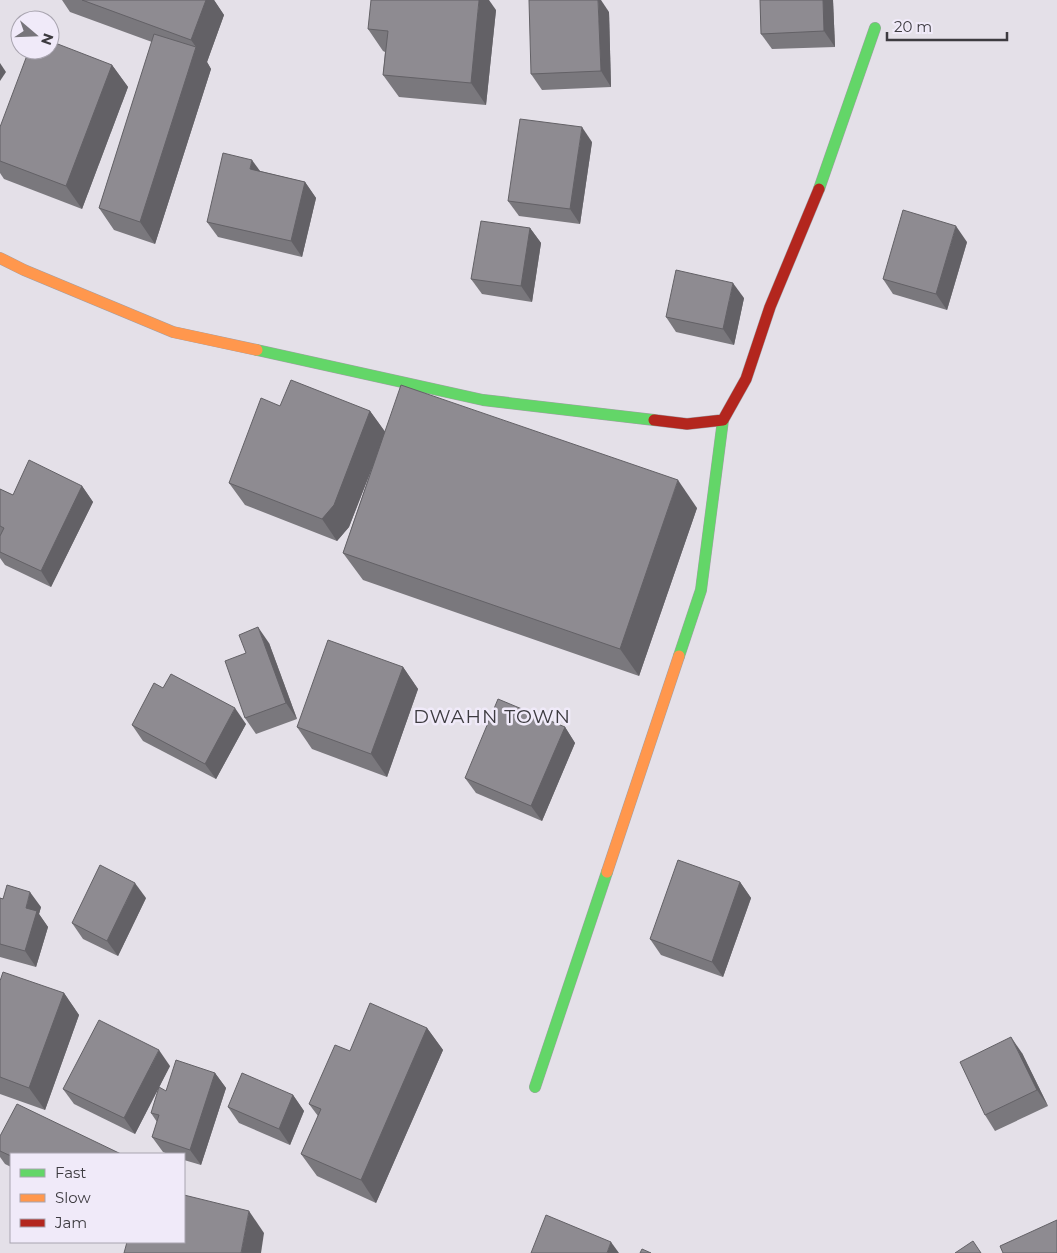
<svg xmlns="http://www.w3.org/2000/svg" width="1057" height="1253" viewBox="0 0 1057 1253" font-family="Montserrat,sans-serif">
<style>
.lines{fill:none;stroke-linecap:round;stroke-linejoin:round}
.fast-casing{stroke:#a19fa5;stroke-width:12}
.slow-casing{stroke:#a19fa5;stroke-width:12}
.jam-casing{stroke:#a19fa5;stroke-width:12}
.fast{stroke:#63d668;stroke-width:11}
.slow{stroke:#ff974d;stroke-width:11}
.jam{stroke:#b3261e;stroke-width:11}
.wall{fill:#7a787d}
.shaded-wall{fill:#636166}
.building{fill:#8e8b91;stroke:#636166}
.labels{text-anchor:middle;stroke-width:5;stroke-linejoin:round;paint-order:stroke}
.neighbourhood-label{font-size:19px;letter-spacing:1px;fill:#3d3b40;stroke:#f0eaf9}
</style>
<rect width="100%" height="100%" fill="#e4e0e8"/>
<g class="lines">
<g class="fast-casing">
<g id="fast">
<path d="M 819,189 L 875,28"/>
<path d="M 257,350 L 483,400 L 654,420"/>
<path d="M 679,656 L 701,590 L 723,420"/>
<path d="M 535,1087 L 607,872"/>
</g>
</g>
<g class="slow-casing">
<g id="slow">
<path d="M 0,258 L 24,270 L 173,332 L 257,350"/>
<path d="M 607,872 L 679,656"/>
</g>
</g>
<g class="jam-casing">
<path id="jam" d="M 654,420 L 687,424 L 723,420 L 746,379 L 770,307 L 819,189"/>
</g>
<use href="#fast" class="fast"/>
<use href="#slow" class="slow"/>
<use href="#jam" class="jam"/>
</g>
<g class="wall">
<path d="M 62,0 L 214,0 L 224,15 L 207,62 L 211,69 L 155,244 L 114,230 L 99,208 L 152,42 L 70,12 Z"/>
<path d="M 760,0 L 833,0 L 835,47 L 772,49 L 761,34 Z"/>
<path d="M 496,10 L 486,105 L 399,97 L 383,75 L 385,52 L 383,51 L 368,29 Z"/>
<path d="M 609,12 L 611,87 L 542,90 L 531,74 Z"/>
<path d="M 112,65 L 128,87 L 82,209 L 4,179 L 0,173 L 0,127 Z"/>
<path d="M 592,142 L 580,224 L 519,216 L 508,201 Z"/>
<path d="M 260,171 L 305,182 L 316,198 L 302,257 L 218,237 L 207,222 Z"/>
<path d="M 530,228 L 541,243 L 532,302 L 482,294 L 471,279 Z"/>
<path d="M 967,242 L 947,310 L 893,294 L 883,279 Z"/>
<path d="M 744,298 L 734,345 L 676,332 L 666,317 Z"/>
<path d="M 280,406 L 370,411 L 385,432 L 697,508 L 639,676 L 363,580 L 343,553 L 374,462 L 349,527 L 337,541 L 245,505 L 229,483 Z"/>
<path d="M 82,486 L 93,502 L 51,587 L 5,565 L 0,558 L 0,489 L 13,495 Z"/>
<path d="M 269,643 L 297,719 L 256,734 L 245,718 L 246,653 Z"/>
<path d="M 403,667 L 418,689 L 387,777 L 312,749 L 297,727 Z"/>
<path d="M 163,688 L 246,724 L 216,779 L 143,741 L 132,725 Z"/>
<path d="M 565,727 L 575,743 L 542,821 L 476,793 L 465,778 Z"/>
<path d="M 740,882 L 751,898 L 723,977 L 661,955 L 650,939 Z"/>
<path d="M 0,898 L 41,907 L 39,914 L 48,927 L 36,967 L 0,957 Z"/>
<path d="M 146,898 L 118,956 L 83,939 L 72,923 Z"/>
<path d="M 0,981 L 64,993 L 79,1015 L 45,1110 L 0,1094 Z"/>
<path d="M 427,1028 L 443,1050 L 376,1203 L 317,1176 L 301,1154 L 318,1116 L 309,1104 L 350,1051 Z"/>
<path d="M 1022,1053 L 1048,1106 L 995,1131 L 985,1115 Z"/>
<path d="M 170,1066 L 135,1134 L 74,1104 L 63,1089 Z"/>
<path d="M 215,1073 L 226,1088 L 201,1165 L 184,1160 L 184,1154 L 168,1154 L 163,1152 L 152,1137 L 157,1122 L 151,1113 L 166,1091 Z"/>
<path d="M 293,1095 L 304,1111 L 290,1145 L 239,1123 L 228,1107 Z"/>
<path d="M 0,1136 L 11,1154 L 11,1167 L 5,1164 L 0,1157 Z"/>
</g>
<g class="shaded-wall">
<path d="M 206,0 L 214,0 L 224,15 L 207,62 L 211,69 L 155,244 L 140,222 L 196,47 L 191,40 Z"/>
<path d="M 479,0 L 489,0 L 496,10 L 486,105 L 471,83 Z"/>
<path d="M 598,0 L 601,0 L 609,12 L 611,87 L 601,71 Z"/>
<path d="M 823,0 L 833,0 L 835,47 L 824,31 Z"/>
<path d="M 0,63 L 6,72 L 0,81 Z"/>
<path d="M 112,65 L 128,87 L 82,209 L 66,186 Z"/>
<path d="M 582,127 L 592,142 L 580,224 L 570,209 Z"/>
<path d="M 252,160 L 263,175 L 250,169 Z"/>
<path d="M 305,182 L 316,198 L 302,257 L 291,241 Z"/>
<path d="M 956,226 L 967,242 L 947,310 L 936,294 Z"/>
<path d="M 530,228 L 541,243 L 532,302 L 521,286 Z"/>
<path d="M 733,283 L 744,298 L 734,345 L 723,329 Z"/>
<path d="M 370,411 L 386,433 L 349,527 L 337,541 L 322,519 Z"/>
<path d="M 678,480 L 697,508 L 639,676 L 620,649 Z"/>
<path d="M 82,486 L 93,502 L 51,587 L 41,571 Z"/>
<path d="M 258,627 L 269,643 L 297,719 L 286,703 Z"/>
<path d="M 403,667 L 418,689 L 387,777 L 371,754 Z"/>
<path d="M 235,708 L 246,724 L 216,779 L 205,764 Z"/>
<path d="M 565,727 L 575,743 L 542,821 L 531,806 Z"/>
<path d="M 740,882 L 751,898 L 723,977 L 712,962 Z"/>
<path d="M 135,883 L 146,898 L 118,956 L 107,941 Z"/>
<path d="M 30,892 L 41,907 L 39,914 L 48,927 L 36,967 L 25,951 L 26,908 Z"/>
<path d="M 64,993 L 79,1015 L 45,1110 L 29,1088 Z"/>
<path d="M 427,1028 L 443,1050 L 376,1203 L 361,1180 Z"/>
<path d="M 1011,1037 L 1022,1053 L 1048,1106 L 1037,1090 Z"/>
<path d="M 159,1050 L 170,1066 L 135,1134 L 124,1118 Z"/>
<path d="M 215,1073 L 226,1088 L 201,1165 L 190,1150 Z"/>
<path d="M 293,1095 L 304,1111 L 290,1145 L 279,1129 Z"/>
<path d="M 249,1211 L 264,1233 L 261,1253 L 241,1253 Z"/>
<path d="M 611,1242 L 619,1253 L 607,1253 Z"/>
</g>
<g class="building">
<path d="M 82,0 L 206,0 L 191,40 Z"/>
<path d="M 371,0 L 479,0 L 471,83 L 383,75 L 388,31 L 368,29 Z"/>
<path d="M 529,0 L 598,0 L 601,71 L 531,74 Z"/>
<path d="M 760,0 L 823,0 L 824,31 L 761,34 Z"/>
<path d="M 154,34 L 196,47 L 140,222 L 99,208 Z"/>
<path d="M 50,41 L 112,65 L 66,186 L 0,161 L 0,127 L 29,50 L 50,50 Z"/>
<path d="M 520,119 L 582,127 L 570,209 L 508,201 Z"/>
<path d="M 223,153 L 252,160 L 250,169 L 305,182 L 291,241 L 207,222 Z"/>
<path d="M 903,210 L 956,226 L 936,294 L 883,279 Z"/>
<path d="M 481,221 L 530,228 L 521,286 L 471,279 Z"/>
<path d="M 676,270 L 733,283 L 723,329 L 666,317 Z"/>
<path d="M 291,380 L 370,411 L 334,505 L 322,519 L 229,483 L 261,398 L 280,406 Z"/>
<path d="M 401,385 L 678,480 L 620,649 L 343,553 Z"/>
<path d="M 29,460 L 82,486 L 41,571 L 0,552 L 0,536 L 4,528 L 0,526 L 0,489 L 13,495 Z"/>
<path d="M 258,627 L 286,703 L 245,718 L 225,661 L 246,653 L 239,635 Z"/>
<path d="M 328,640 L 403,667 L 371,754 L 297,727 Z"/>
<path d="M 171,674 L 235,708 L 205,764 L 132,725 L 154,683 L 163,688 Z"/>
<path d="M 498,699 L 565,727 L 531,806 L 465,778 Z"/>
<path d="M 678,860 L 740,882 L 712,962 L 650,939 Z"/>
<path d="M 100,865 L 135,883 L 107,941 L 72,923 Z"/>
<path d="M 7,885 L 30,892 L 26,908 L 37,911 L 25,951 L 0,944 L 0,898 L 3,899 Z"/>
<path d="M 3,972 L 64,993 L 29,1088 L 0,1077 L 0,981 Z"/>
<path d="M 370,1003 L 427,1028 L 361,1180 L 301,1154 L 321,1109 L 309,1104 L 335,1045 L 350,1051 Z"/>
<path d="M 99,1020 L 159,1050 L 124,1118 L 63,1089 Z"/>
<path d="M 1011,1037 L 1037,1090 L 985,1115 L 960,1062 Z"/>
<path d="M 176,1060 L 215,1073 L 190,1150 L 152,1137 L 159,1115 L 151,1113 L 159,1087 L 166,1091 Z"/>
<path d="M 242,1073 L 293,1095 L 279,1129 L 228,1107 Z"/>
<path d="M 17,1104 L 121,1154 L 11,1154 L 11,1156 L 0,1151 L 0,1136 Z"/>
<path d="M 184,1195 L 249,1211 L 241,1253 L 124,1253 L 127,1242 L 184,1242 Z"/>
<path d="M 546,1215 L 611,1242 L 607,1253 L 531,1253 Z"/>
<path d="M 1057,1220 L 1057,1253 L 1003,1253 L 1000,1246 Z"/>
<path d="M 973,1241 L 981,1253 L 955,1253 Z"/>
<path d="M 642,1249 L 651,1253 L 640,1253 Z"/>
</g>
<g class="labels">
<g class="neighbourhood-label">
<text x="492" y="723">DWAHN TOWN</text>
</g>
</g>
<rect x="10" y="1153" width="175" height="90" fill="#f0eaf9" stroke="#a8a4af"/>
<rect x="20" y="1169" width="25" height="8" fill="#63d668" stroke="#a8a4af"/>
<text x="55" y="1178" font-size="15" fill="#3d3b40">Fast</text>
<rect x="20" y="1194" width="25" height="8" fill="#ff974d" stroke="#a8a4af"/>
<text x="55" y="1203" font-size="15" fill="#3d3b40">Slow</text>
<rect x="20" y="1219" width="25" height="8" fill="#b3261e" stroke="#a8a4af"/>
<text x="55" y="1228" font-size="15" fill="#3d3b40">Jam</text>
<g transform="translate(35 35) rotate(109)"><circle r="24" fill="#f0eaf9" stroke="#a8a4af"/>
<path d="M0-4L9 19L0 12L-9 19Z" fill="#77757b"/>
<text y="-8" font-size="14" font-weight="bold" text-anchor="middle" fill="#3d3b40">N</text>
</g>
<path d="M887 32v8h120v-8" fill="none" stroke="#3d3b40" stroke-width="2.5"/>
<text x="894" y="32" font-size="15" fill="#3d3b40" stroke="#f0eaf9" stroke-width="4" paint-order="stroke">20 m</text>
</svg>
